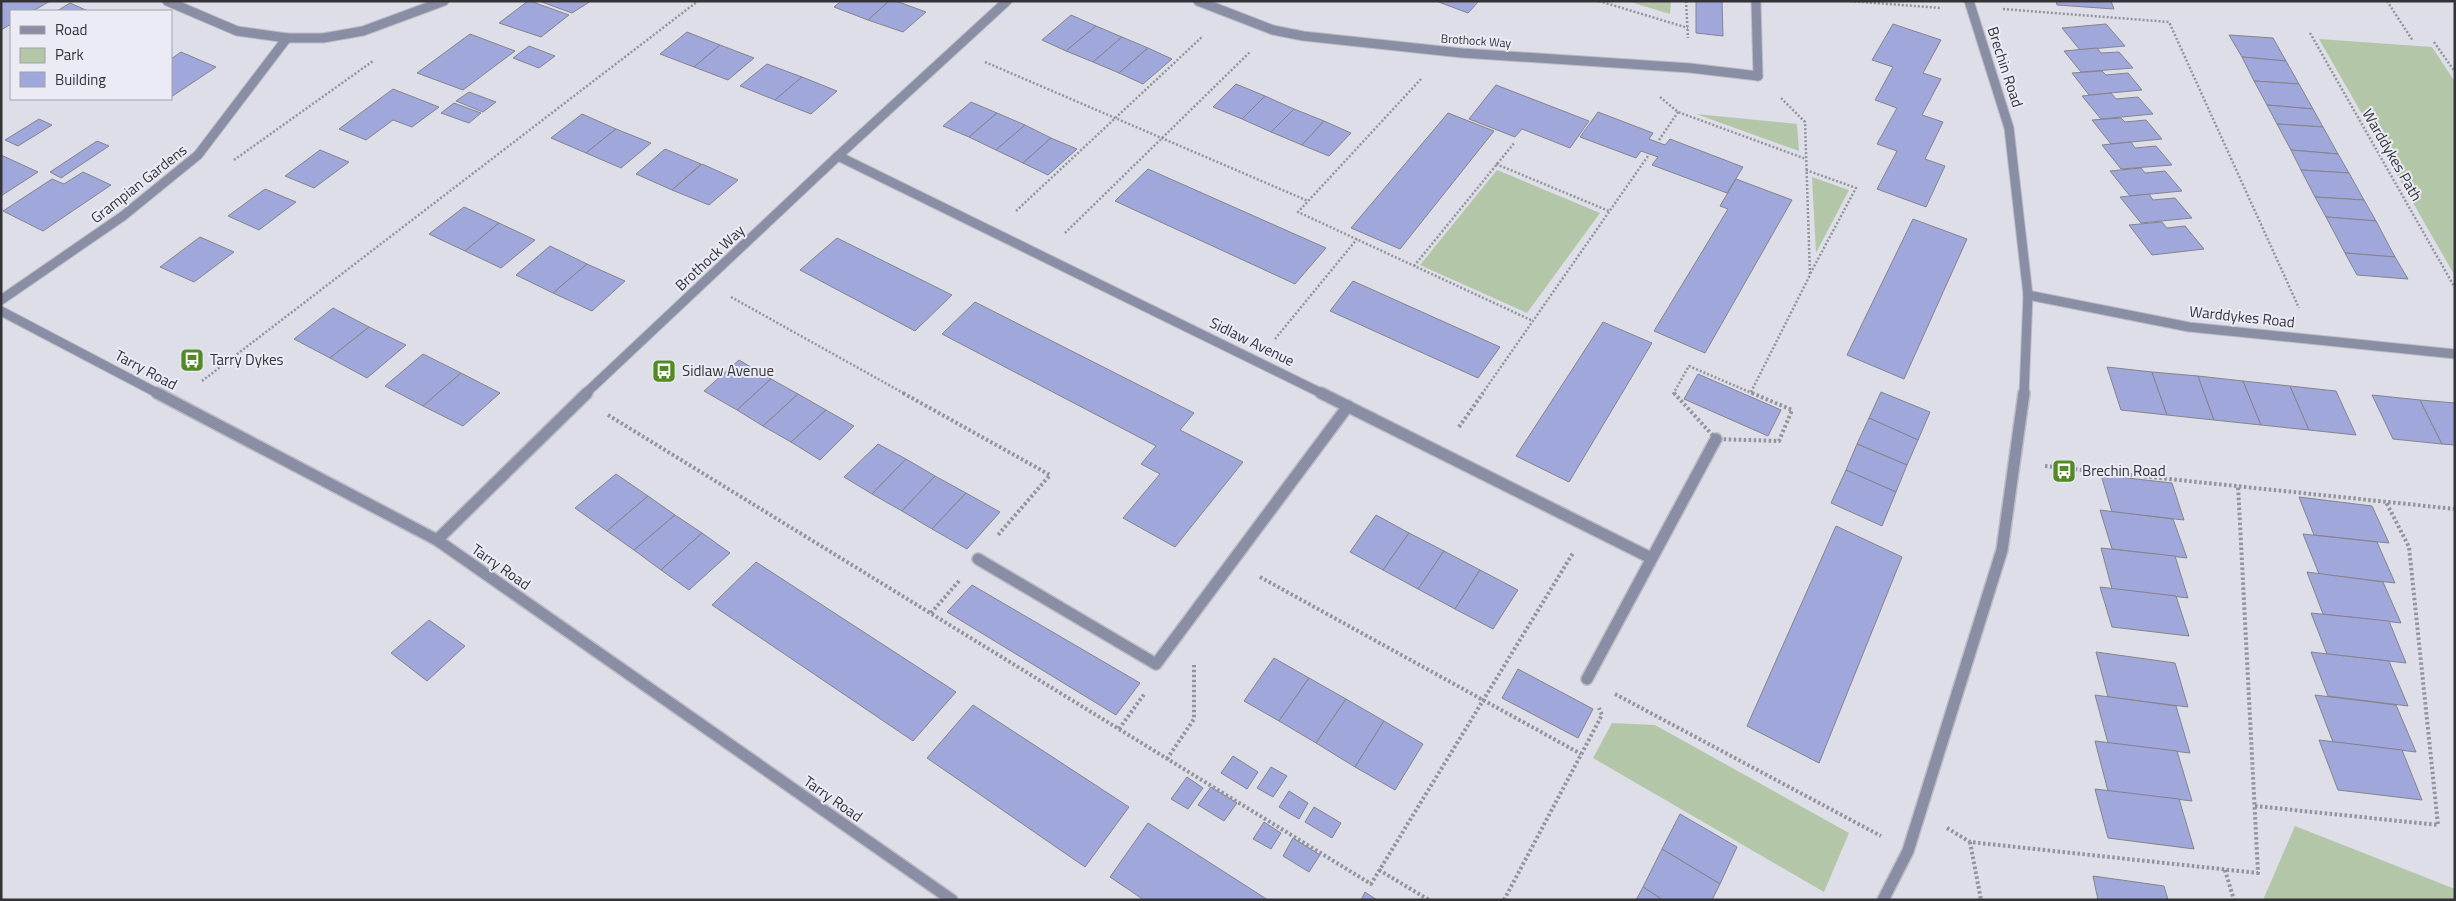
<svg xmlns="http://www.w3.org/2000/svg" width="2456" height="901" viewBox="0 0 2456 901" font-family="'Titillium Web',sans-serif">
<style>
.green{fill:#b3c7a8}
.building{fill:#a0a7da;stroke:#83848d}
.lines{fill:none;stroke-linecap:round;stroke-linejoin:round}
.service-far1-casing{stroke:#bbbcc5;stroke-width:11}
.service-casing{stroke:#bbbcc5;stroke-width:14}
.minor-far1-casing{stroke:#bbbcc5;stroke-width:11}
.minor-casing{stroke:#bbbcc5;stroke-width:14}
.tertiary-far1-casing{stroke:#bbbcc5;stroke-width:11}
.tertiary-casing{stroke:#bbbcc5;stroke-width:14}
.path-far1{stroke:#93939b;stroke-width:2.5;stroke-dasharray:2 2;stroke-linecap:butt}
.path{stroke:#93939b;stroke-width:4;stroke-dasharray:2.5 2.5;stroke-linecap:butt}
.service-far1{stroke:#8a8ea4;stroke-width:9}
.service{stroke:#8a8ea4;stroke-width:11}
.minor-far1{stroke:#8a8ea4;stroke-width:9}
.minor{stroke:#8a8ea4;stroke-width:11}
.tertiary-far1{stroke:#8a8ea4;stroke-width:9}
.tertiary{stroke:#8a8ea4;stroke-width:11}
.labels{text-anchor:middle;stroke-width:4;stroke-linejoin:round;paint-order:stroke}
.far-street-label{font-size:12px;fill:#333337;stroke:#eaebf5}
.street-label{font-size:15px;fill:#333337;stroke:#eaebf5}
.poi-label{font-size:15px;fill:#333337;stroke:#eaebf5;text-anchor:start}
</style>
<rect width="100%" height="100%" fill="#dddee8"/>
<g class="green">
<path d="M 1627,1 L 1671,1 L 1670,14 Z"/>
<path d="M 2319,39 L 2432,47 L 2455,82 L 2455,276 Z"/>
<path d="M 1696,114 L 1797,124 L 1799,151 Z"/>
<path d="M 1497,170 L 1600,213 L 1527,313 L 1420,265 Z"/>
<path d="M 1812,177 L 1849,190 L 1816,253 Z"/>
<path d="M 1612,723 L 1655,725 L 1849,833 L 1824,892 L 1593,758 Z"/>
<path d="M 2295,826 L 2455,889 L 2455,900 L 2263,900 Z"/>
</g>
<g class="building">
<path d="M 1,1 L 50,1 L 33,11 L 11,11 L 11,24 L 1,30 Z"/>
<path d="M 528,1 L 530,1 L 569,15 L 541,37 L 499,23 Z"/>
<path d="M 539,1 L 591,1 L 572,13 Z"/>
<path d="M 841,1 L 889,1 L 868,20 L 834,7 Z"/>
<path d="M 889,1 L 896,1 L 926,12 L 903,32 L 868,20 Z"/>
<path d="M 1436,1 L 1479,1 L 1468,13 Z"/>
<path d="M 1696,1 L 1722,1 L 1723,36 L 1696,33 Z"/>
<path d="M 2056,1 L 2111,1 L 2114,9 L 2057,5 Z"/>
<path d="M 70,3 L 88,11 L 57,11 Z"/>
<path d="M 1071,15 L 1096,26 L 1066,51 L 1042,40 Z"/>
<path d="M 1893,24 L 1941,40 L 1923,73 L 1941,79 L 1922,115 L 1943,122 L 1925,159 L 1945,166 L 1926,207 L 1877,189 L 1897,151 L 1877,144 L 1897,108 L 1875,100 L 1893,67 L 1872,60 Z"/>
<path d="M 2106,24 L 2125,46 L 2080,50 L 2062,28 Z"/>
<path d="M 1096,26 L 1122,37 L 1093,62 L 1066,51 Z"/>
<path d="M 687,32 L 720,45 L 694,67 L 660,54 Z"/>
<path d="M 470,34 L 515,51 L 463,90 L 417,73 Z"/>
<path d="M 2229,35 L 2273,38 L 2286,61 L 2242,57 Z"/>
<path d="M 1122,37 L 1148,48 L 1119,73 L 1093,62 Z"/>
<path d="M 720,45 L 754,58 L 728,80 L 694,67 Z"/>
<path d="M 529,46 L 555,56 L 539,68 L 513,58 Z"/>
<path d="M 1148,48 L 1172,59 L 1143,84 L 1119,73 Z"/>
<path d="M 2097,48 L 2101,53 L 2119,52 L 2133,68 L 2081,72 L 2064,51 Z"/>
<path d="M 181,52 L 216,67 L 171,97 L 171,59 Z"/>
<path d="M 2242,57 L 2286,61 L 2299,84 L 2254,81 Z"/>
<path d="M 767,64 L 802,77 L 775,100 L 740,86 Z"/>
<path d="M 2102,71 L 2106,75 L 2128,73 L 2142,90 L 2089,95 L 2072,73 Z"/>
<path d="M 802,77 L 837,91 L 811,114 L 775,100 Z"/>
<path d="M 2254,81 L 2299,84 L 2313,109 L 2267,105 Z"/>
<path d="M 1236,84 L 1265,96 L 1242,119 L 1213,107 Z"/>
<path d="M 1496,85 L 1589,121 L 1570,148 L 1522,129 L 1515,137 L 1469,119 Z"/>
<path d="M 393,89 L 439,107 L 412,127 L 393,120 L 366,140 L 339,129 Z"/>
<path d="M 469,92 L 496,102 L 483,112 L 456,101 Z"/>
<path d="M 2111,93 L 2116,99 L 2138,97 L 2153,114 L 2101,119 L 2082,96 Z"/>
<path d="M 1265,96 L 1294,109 L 1271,132 L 1242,119 Z"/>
<path d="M 971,102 L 997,113 L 969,137 L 943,126 Z"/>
<path d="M 454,103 L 481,113 L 469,123 L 441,113 Z"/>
<path d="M 2267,105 L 2313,109 L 2323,127 L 2277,124 Z"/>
<path d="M 1294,109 L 1324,121 L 1302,145 L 1271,132 Z"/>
<path d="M 1598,112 L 1653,133 L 1649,139 L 1665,145 L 1670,139 L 1743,167 L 1727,193 L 1652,165 L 1658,157 L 1641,151 L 1636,158 L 1580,137 Z"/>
<path d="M 997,113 L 1025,125 L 996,150 L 969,137 Z"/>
<path d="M 1448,113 L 1494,131 L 1400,249 L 1351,228 Z"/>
<path d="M 582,114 L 616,129 L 586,153 L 551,138 Z"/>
<path d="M 2121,118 L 2125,122 L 2146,120 L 2162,139 L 2111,144 L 2092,120 Z"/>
<path d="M 39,119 L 52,125 L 18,146 L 5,140 Z"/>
<path d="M 1324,121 L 1351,133 L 1329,156 L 1302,145 Z"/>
<path d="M 2277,124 L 2323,127 L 2338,154 L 2291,150 Z"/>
<path d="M 1025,125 L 1051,138 L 1023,163 L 996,150 Z"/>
<path d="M 616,129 L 651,143 L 621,168 L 586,153 Z"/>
<path d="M 1051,138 L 1077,149 L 1048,175 L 1023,163 Z"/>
<path d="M 97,141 L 109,146 L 61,178 L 50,172 Z"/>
<path d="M 2131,142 L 2135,148 L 2156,146 L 2172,165 L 2121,169 L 2102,145 Z"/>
<path d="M 665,149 L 701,164 L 672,190 L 636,174 Z"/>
<path d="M 320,150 L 349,162 L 314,188 L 285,176 Z"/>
<path d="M 2291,150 L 2338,154 L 2349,173 L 2301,170 Z"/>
<path d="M 1,155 L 38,172 L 1,196 Z"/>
<path d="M 702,164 L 738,180 L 709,205 L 672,190 Z"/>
<path d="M 2141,168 L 2145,173 L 2165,171 L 2182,191 L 2130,196 L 2110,171 Z"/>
<path d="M 1148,169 L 1326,248 L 1295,284 L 1115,201 Z"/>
<path d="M 2301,170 L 2349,173 L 2364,200 L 2315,197 Z"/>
<path d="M 83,172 L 111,185 L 43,231 L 3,211 L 52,179 L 64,184 Z"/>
<path d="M 1736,179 L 1792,200 L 1705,353 L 1654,331 L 1728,209 L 1720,206 Z"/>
<path d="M 265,189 L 296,202 L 259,230 L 228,216 Z"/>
<path d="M 2149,194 L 2153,200 L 2175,198 L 2192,218 L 2141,223 L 2120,197 Z"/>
<path d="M 2315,197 L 2364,200 L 2376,221 L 2326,217 Z"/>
<path d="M 464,207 L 499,223 L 465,251 L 429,234 Z"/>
<path d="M 2326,217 L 2376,221 L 2395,257 L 2345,253 Z"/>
<path d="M 1913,219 L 1967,239 L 1904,379 L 1847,355 Z"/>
<path d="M 2162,222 L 2167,228 L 2185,226 L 2204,249 L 2152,255 L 2129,225 Z"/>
<path d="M 499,223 L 535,240 L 501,268 L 465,251 Z"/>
<path d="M 200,237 L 234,252 L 194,282 L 160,267 Z"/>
<path d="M 837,238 L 952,295 L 915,331 L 800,270 Z"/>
<path d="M 550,246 L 587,264 L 553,293 L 516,275 Z"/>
<path d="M 2345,253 L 2395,257 L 2408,279 L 2357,275 Z"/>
<path d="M 587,264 L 625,281 L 592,311 L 553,293 Z"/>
<path d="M 1353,281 L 1500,347 L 1478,378 L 1330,311 Z"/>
<path d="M 975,302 L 1194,413 L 1180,430 L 1243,462 L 1175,547 L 1123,518 L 1160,474 L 1141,464 L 1156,446 L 942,334 Z"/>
<path d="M 333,308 L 369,327 L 330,358 L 294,339 Z"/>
<path d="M 1603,322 L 1652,343 L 1569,482 L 1516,456 Z"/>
<path d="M 369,327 L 406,345 L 367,378 L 330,358 Z"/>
<path d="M 423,354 L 461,373 L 423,406 L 385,386 Z"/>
<path d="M 739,360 L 771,379 L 737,410 L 704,391 Z"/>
<path d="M 2107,367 L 2152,372 L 2167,415 L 2121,410 Z"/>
<path d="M 2152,372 L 2198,376 L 2214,420 L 2167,415 Z"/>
<path d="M 461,373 L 500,393 L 463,426 L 423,406 Z"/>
<path d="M 1698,374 L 1781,410 L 1768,436 L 1684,399 Z"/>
<path d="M 2198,376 L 2243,381 L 2261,425 L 2214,420 Z"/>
<path d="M 771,379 L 798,394 L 763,426 L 737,410 Z"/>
<path d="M 2243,381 L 2290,386 L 2309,430 L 2261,425 Z"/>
<path d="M 2290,386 L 2336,391 L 2356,435 L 2309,430 Z"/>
<path d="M 1881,392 L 1930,412 L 1918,440 L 1869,418 Z"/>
<path d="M 798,394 L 826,410 L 791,442 L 763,426 Z"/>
<path d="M 2372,395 L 2420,400 L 2442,444 L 2393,439 Z"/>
<path d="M 2420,400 L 2455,403 L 2455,445 L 2442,444 Z"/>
<path d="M 826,410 L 854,426 L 820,460 L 791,442 Z"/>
<path d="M 1869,418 L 1918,440 L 1907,465 L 1857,444 Z"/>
<path d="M 878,444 L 906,459 L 872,494 L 844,477 Z"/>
<path d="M 1857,444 L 1907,465 L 1896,492 L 1846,470 Z"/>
<path d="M 906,459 L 935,476 L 902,511 L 872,494 Z"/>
<path d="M 1846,470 L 1896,492 L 1882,526 L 1831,503 Z"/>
<path d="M 616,474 L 648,496 L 607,531 L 575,508 Z"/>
<path d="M 2101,475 L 2172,483 L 2184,520 L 2112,512 Z"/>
<path d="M 935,476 L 966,493 L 932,529 L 902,511 Z"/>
<path d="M 966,493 L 1000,512 L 967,549 L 932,529 Z"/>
<path d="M 648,496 L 675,515 L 634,550 L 607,531 Z"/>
<path d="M 2299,497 L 2372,506 L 2389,543 L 2314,535 Z"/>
<path d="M 2100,510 L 2173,519 L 2187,558 L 2112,549 Z"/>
<path d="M 675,515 L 702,533 L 661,570 L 634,550 Z"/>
<path d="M 1376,515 L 1409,533 L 1383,570 L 1350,552 Z"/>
<path d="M 1836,526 L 1902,557 L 1819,763 L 1747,726 Z"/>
<path d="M 702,533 L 730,553 L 689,590 L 661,570 Z"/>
<path d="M 1409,533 L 1444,551 L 1418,589 L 1383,570 Z"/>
<path d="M 2303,534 L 2377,542 L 2395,583 L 2319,574 Z"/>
<path d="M 2101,548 L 2175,556 L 2188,598 L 2112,589 Z"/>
<path d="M 1444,551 L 1480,570 L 1455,609 L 1418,589 Z"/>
<path d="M 756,562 L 956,692 L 913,741 L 712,605 Z"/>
<path d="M 1480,570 L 1518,590 L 1493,629 L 1455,609 Z"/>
<path d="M 2307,572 L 2383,582 L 2401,623 L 2323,614 Z"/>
<path d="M 972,585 L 1140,683 L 1116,715 L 947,612 Z"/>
<path d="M 2100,587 L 2176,596 L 2189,636 L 2112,627 Z"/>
<path d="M 2311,613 L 2389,621 L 2406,663 L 2327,654 Z"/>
<path d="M 429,620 L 465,646 L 427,681 L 391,653 Z"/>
<path d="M 2096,652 L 2175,663 L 2188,707 L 2108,697 Z"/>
<path d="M 2311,652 L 2389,661 L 2408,706 L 2328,696 Z"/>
<path d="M 1274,658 L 1309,678 L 1279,721 L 1244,701 Z"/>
<path d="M 1518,669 L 1593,709 L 1578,738 L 1502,698 Z"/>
<path d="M 1309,678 L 1346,699 L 1316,743 L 1279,721 Z"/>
<path d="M 2095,695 L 2176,706 L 2190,753 L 2108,743 Z"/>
<path d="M 2315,695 L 2396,705 L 2416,752 L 2333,742 Z"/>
<path d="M 1346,699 L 1384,721 L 1355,767 L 1316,743 Z"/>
<path d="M 973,705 L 1129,807 L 1085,867 L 927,758 Z"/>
<path d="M 1384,721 L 1423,744 L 1395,790 L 1355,767 Z"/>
<path d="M 2319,740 L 2402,750 L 2422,800 L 2338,790 Z"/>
<path d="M 2095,741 L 2177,751 L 2192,801 L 2108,791 Z"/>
<path d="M 1233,756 L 1258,772 L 1247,789 L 1221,773 Z"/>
<path d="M 1271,767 L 1287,776 L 1273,797 L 1257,788 Z"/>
<path d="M 1187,777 L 1203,788 L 1188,809 L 1171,799 Z"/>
<path d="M 1211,787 L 1237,803 L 1224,821 L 1198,805 Z"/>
<path d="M 2095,789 L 2179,799 L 2194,849 L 2108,838 Z"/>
<path d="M 1289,791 L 1308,803 L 1299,819 L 1279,807 Z"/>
<path d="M 1314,807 L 1341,823 L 1332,838 L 1305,822 Z"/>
<path d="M 1680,814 L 1737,847 L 1720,884 L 1662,849 Z"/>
<path d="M 1264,822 L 1281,833 L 1271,849 L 1253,839 Z"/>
<path d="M 1148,823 L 1268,900 L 1144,900 L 1110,877 Z"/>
<path d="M 1293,838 L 1320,855 L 1309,872 L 1283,856 Z"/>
<path d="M 1662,849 L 1720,884 L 1712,900 L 1663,900 L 1643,887 Z"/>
<path d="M 2093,876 L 2164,886 L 2168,900 L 2098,900 Z"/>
<path d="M 1643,887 L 1663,900 L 1636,900 Z"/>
<path d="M 1365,892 L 1377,900 L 1361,900 Z"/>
</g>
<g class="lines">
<g class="service-far1-casing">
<path id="service-far1" d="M 1756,1 L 1758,76"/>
</g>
<g class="service-casing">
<path id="service" d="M 978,559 L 1156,664 L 1348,406"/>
</g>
<g class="minor-far1-casing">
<g id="minor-far1">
<path d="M 167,1 L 237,31 L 287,38 L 323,38 L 363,31 L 444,1"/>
<path d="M 1198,1 L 1273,30 L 1303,36 L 1462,53 L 1690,68 L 1758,76"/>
<path d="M 838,156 L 1323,394"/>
<path d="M 2028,295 L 2189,327 L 2455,354"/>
<path d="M 1,300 L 123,216 L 198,155 L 287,38"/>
<path d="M 1,311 L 159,394"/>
<path d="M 585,394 L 838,156 L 1007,1"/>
</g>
</g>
<g class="minor-casing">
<g id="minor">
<path d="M 157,393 L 437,540 L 952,900"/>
<path d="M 1321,393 L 1651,558"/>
<path d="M 437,540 L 587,393"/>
<path d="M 1587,679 L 1716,439"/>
</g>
</g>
<g class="tertiary-far1-casing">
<path id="tertiary-far1" d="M 1969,1 L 2009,128 L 2028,295 L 2024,394"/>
</g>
<g class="tertiary-casing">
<path id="tertiary" d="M 1883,900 L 1908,851 L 2002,550 L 2024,393"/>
</g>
<g class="path-far1">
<path d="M 1599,1 L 1688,28"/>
<path d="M 1686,1 L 1688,38"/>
<path d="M 1850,1 L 1941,8"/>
<path d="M 2387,1 L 2413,41"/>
<path d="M 2003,9 L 2169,22 L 2299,308"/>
<path d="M 2310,33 L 2455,288"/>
<path d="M 2434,42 L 2455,72"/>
<path d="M 985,62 L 1308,201"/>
<path d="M 1421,79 L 1298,212 L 1533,321"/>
<path d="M 1660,97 L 1678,112 L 1806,159"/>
<path d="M 1659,140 L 1678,112"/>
<path d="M 234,160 L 373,61"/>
<path d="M 1496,164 L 1609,211"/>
<path d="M 1806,170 L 1856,188 L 1810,274"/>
<path d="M 1016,211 L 1203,36"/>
<path d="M 1065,233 L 1250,52"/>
<path d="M 1414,266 L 1515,142"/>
<path d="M 731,297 L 905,394"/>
<path d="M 1275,339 L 1357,239"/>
<path d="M 202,381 L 698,1"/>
<path d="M 1751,392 L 1810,275 L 1805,122 L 1780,97"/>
<path d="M 1482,394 L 1648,156"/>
<path d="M 1673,394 L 1689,366 L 1754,394"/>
</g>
<g class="path">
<path d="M 903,393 L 1050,475 L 998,535"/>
<path d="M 1674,393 L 1716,439 L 1779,441 L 1792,410 L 1752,393"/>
<path d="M 608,415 L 1371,884 L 1573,553"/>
<path d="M 1459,427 L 1483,393"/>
<path d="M 2045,466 L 2455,509"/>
<path d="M 1260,577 L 1581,754"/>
<path d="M 931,613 L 959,581"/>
<path d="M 1615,694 L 1881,836"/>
<path d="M 1119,729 L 1145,693"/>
<path d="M 1167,759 L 1194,719 L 1194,665"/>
<path d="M 2255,806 L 2438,825 L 2409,547 L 2386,502"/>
<path d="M 1947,828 L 1970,842 L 2258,873 L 2238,485"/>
<path d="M 1970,842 L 1981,900"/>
<path d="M 1379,870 L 1429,900"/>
<path d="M 2225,870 L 2234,900"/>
<path d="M 1504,900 L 1602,715 L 1599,708"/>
</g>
<use href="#service-far1" class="service-far1"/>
<use href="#service" class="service"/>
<use href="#minor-far1" class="minor-far1"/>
<use href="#minor" class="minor"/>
<use href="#tertiary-far1" class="tertiary-far1"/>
<use href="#tertiary" class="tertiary"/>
</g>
<defs>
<g id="bus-square" transform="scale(1.25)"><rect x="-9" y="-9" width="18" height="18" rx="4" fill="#528a25" stroke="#eaebf5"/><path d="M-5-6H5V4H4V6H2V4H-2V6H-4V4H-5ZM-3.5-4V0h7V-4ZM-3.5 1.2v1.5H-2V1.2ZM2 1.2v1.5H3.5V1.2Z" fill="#fff"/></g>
</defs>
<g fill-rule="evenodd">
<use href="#bus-square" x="192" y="360"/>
<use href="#bus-square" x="664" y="371"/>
<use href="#bus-square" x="2064" y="471"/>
</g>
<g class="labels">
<g class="far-street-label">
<text transform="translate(1476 41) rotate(4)" y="4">Brothock Way</text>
</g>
<g class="street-label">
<text transform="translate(2005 67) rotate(72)" y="5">Brechin Road</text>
<text transform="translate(2392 155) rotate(60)" y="5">Warddykes Path</text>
<text transform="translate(139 184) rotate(-38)" y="5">Grampian Gardens</text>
<text transform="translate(710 258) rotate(-43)" y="5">Brothock Way</text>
<text transform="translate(2242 317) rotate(6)" y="5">Warddykes Road</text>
<text transform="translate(1252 342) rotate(26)" y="5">Sidlaw Avenue</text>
<text transform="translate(146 370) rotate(28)" y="5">Tarry Road</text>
<text transform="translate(501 567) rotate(35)" y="5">Tarry Road</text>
<text transform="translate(833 799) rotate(35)" y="5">Tarry Road</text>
</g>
<g class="poi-label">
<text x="210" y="365">Tarry Dykes</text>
<text x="682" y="376">Sidlaw Avenue</text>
<text x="2082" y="476">Brechin Road</text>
</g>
</g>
<rect width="2456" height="901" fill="none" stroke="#333337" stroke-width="5"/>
<rect x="10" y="10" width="162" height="90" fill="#eaebf5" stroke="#a1a1a9"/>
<rect x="20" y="26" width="25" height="8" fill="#8a8ea4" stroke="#a1a1a9"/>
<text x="55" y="35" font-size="15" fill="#333337">Road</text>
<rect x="20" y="48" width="25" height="15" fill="#b3c7a8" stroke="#a1a1a9"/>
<text x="55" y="60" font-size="15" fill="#333337">Park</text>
<rect x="20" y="72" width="25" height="15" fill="#a0a7da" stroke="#a1a1a9"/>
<text x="55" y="85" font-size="15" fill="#333337">Building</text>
</svg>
